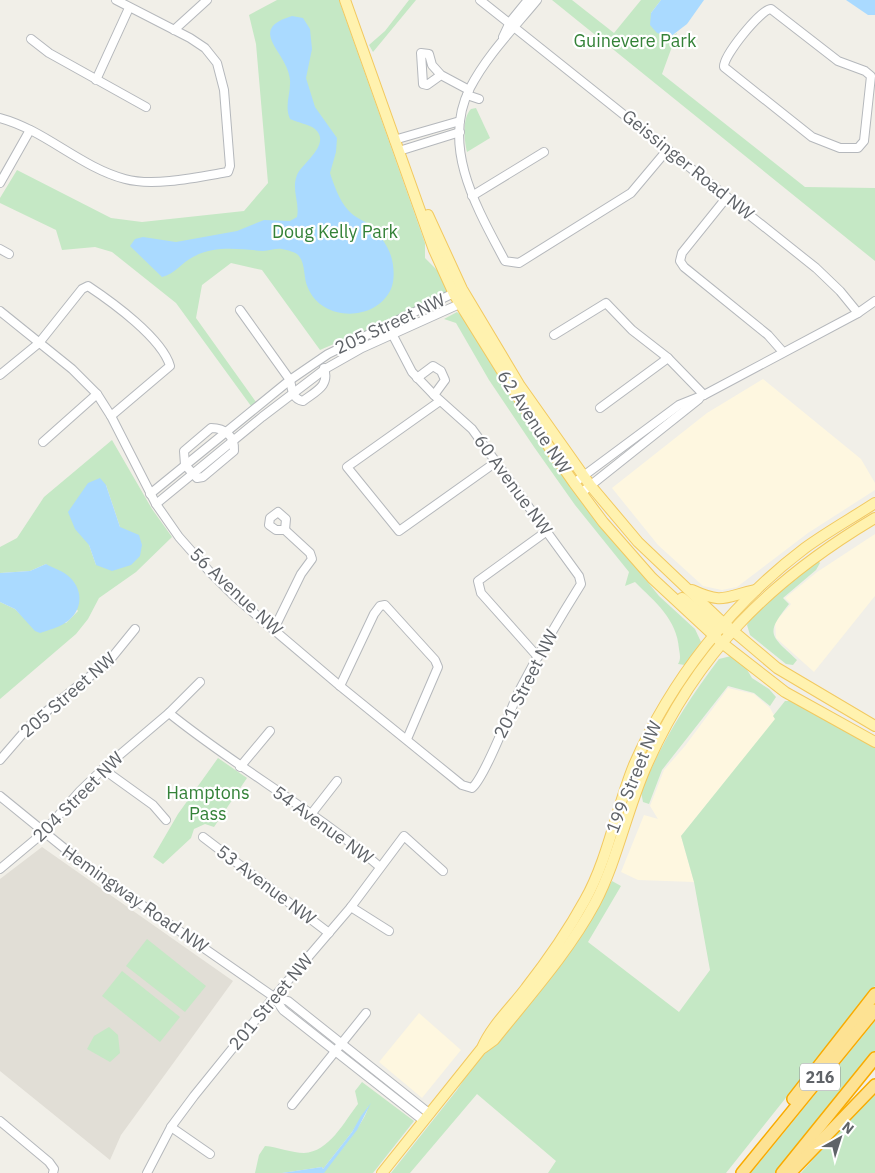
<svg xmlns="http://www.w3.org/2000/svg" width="875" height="1173" viewBox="0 0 875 1173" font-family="'IBM Plex Sans',sans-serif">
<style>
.commercial{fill:#fef7e0}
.education{fill:#e1ded6}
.green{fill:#c5e8c5;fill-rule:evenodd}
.water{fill:#aadaff}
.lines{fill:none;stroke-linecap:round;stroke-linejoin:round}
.minor-casing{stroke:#b5b8bc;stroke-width:10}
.major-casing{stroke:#f2c960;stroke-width:12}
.highway-casing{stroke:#f9ab00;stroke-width:14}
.minor{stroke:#fff;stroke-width:8}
.major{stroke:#fff2af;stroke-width:10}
.highway{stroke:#fde293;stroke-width:11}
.labels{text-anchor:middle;stroke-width:4.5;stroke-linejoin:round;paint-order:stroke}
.shield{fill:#fff;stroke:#8f9295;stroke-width:1}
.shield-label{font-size:16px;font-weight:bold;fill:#5f6368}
.park-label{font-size:18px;fill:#348238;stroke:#fff}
.street-label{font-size:18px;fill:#5f6368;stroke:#fff}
</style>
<rect width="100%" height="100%" fill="#f1efe8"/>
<g class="commercial">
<path d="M 763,379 L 861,459 L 875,483 L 875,490 L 808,533 L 737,587 L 722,590 L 703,586 L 658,545 L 612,488 L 707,413 Z"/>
<path d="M 875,534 L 875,596 L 814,672 L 776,638 L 775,622 L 791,604 L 785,598 L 817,572 Z"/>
<path d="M 728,688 L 754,694 L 770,708 L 776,719 L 681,836 L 694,882 L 638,880 L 621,872 L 644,815 L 658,819 L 650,806 L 664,770 L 685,746 Z"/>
<path d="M 419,1013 L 461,1050 L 422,1098 L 379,1062 Z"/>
</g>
<path class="education" d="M 42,847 L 233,981 L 121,1135 L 110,1160 L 0,1071 L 0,879 Z"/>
<g class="green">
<path d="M 277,0 L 339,0 L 425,243 L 425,258 L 438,271 L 448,292 L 378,327 L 359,333 L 320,350 L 262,270 L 231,263 L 202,285 L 196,318 L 256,402 L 251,406 L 176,303 L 112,252 L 95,247 L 62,250 L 56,230 L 0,203 L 0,198 L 17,170 L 111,218 L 142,222 L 244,211 L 268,183 L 256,44 L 249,15 Z"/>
<path d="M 409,0 L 416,0 L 373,52 L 369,45 L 385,31 Z"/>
<path d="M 552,0 L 572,0 L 614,33 L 641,0 L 661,0 L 651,13 L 660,35 L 670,37 L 677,33 L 662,74 L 805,187 L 875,188 L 875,261 Z"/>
<path d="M 476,108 L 490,138 L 467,152 C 464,140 462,118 471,109 Z"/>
<path d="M 457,312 L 462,316 L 577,494 L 659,596 L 695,629 L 701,642 L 685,665 L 678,664 C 681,659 680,655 679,649 C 677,619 655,602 635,582 L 625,586 L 629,572 L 575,505 L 534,447 L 489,380 L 456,323 L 444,319 Z"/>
<path d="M 112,440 L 152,509 L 172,537 L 136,572 L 99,598 L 88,619 L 76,634 L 0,699 L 0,602 L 15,609 L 23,617 L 66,623 L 78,611 L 46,564 L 30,571 L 0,573 L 0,547 L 17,538 L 44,497 ZM 106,485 L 120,527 L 96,565 L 89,545 Z"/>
<path d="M 816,558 L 820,563 L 816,570 L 783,598 L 789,604 C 764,635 771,635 797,660 L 793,665 L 786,664 L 750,635 L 747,625 L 756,610 Z"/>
<path d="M 731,656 L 746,668 L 752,678 L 769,689 L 776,697 L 770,706 L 754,693 L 728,686 L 662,770 L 649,804 L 643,802 L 641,792 C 661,743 687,701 719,659 Z"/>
<path d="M 785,701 L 792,701 L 875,747 L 875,986 L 726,1173 L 548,1173 L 556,1161 L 477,1094 L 410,1173 L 391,1173 L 457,1090 L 473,1066 L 502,1036 L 586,926 L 612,881 L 621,886 L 588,942 L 679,1012 L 710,970 L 694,882 L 681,836 L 775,719 L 773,716 Z"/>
<path d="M 218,758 L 247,778 L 214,827 L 205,824 L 194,829 L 191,838 L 163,864 L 153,857 L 178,814 Z"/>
<path d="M 147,939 L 206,986 L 185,1012 L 126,966 Z"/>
<path d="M 122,971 L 180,1017 L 160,1042 L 102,996 Z"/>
<path d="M 875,1021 L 875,1051 L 775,1173 L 751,1173 Z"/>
<path d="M 109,1027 L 118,1035 L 120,1053 L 110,1062 L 87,1049 L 94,1036 Z"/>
<path d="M 362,1082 L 414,1121 L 373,1173 L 324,1173 L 323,1171 C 333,1161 367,1120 368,1107 L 352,1132 L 323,1169 L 322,1167 L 282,1173 L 255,1173 L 259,1155 L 265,1146 C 278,1147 292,1153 304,1153 C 329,1152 344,1122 358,1104 L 355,1091 Z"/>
<path d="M 875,1093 L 875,1173 L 801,1173 L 853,1114 Z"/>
</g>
<g class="water">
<path d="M 661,0 L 704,0 L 687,24 L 670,37 L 657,33 L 650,25 L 651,13 Z"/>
<path d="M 846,0 L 875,0 L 875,15 L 868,15 Z"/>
<path d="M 292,16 L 303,18 L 310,29 L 312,49 L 306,78 L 315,107 L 337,138 L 336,152 L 330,173 C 334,185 339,200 348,210 C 353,216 360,219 367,223 C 376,230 388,245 391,256 C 394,265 395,280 391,289 C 376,322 322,322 308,288 C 303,278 306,265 299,256 C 296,252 287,250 282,249 C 276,248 269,251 263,251 C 240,249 214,245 193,257 C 181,263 175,274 162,277 L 130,246 L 135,239 L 143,237 L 176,242 L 237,231 L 264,220 L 290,221 L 297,217 C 300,202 291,190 297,175 C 302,163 332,144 315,129 C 309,124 298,123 290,119 C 284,105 291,94 290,80 C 288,52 245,30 292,16 Z"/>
<path d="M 100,478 L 106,485 L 120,527 L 139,535 L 142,545 L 140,556 L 131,565 L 112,571 L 96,565 L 89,545 L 75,529 L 68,512 L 88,483 Z"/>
<path d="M 46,564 C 53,568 61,570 67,575 C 84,588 84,611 65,623 C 58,628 48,630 40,633 L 35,631 L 15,609 L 0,602 L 0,573 L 30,571 Z"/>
<path d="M 371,1103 L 357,1130 L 324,1173 L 282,1173 L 322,1167 L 323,1169 L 352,1132 L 361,1116 Z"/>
</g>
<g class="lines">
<g class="minor-casing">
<g id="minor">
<path d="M 480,0 L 816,268 L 840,291 L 858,313"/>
<path d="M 537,0 C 514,28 487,55 470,88 C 440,147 478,210 505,261 L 519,263 L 631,193 L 668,149"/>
<path d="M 771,9 L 838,61 L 865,71 L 871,76 L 864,141 L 858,148 L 840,148 L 812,137 L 724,67 C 723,56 761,9 771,9 Z"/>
<path d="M 174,30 L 207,0"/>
<path d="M 503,37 L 510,22 L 528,0"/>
<path d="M 31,39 L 49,53 L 146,107"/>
<path d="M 441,75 L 432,65 L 429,54 L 421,53 L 423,84 L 427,85 L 441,75 L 469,90"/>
<path d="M 96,80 L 129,8"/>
<path d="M 467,95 L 479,99"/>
<path d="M 0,118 C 45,130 80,167 125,179 C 154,187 199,177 228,172 L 230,166 L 224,90 L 217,63 L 205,48 L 190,38 L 116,0"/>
<path d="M 394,140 L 460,121"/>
<path d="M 399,151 L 460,132"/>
<path d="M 0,183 L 30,130"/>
<path d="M 472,196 L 544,152"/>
<path d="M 727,197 L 682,253 L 680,261 L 684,267 L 768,335 L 783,352"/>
<path d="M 0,249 L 9,254"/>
<path d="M 240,310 L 290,380 C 292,389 292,399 303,401 C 316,391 330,386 324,368"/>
<path d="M 0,311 L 72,369 L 97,394 L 111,416 L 156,504 L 179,537 L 209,571 L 235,597 L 340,686 L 462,785 L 472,788 C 485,777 510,711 519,691 C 538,655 559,619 581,584 L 579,576 L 472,429 L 434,395 L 412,372 L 388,326"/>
<path d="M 554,335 L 606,303 L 632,330 L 668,358 L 704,395"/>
<path d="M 0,375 L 39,343 L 82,289 L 88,286 C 112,302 162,338 170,366 L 111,416"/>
<path d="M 417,378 L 433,366 L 441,371 L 445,380 L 434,395"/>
<path d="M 440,401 L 347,467 L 399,531 L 496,462"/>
<path d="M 600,408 L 668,358"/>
<path d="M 211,428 C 225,428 235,436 234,451 L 203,477 L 197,478 L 185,465 L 184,451 Z"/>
<path d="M 43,442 L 97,394"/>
<path d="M 574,483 L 679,405 L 704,395 L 858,313 L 875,301"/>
<path d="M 581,493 L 699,399"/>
<path d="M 150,494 L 290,380 L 328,354 L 458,291"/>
<path d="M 156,504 L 262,417 L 325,369 L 362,348 L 464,302"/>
<path d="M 278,512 L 286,519 L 285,530 L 276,530 L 269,525 L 270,518 Z"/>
<path d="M 274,629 L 301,574 L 312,559 L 310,553 L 285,530"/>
<path d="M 538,657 L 481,593 L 478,581 L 547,531"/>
<path d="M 340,686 L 374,614 L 380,606 L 385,605 L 435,660 L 438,667 L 407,739"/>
<path d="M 169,713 C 237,768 314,810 380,867"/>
<path d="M 0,760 L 32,723 L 109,661 L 135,629"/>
<path d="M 240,767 L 270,731"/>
<path d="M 103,769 L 153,805 L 166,820"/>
<path d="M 0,796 L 86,866 L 274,997 L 288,1001 L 430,1114"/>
<path d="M 312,813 L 337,781"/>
<path d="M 203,837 L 329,933"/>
<path d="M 0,869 L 43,833 L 80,791 L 103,769 L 169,713 L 200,682"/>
<path d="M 351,907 L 389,931"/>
<path d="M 274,997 L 283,1010 L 424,1121"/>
<path d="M 292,1105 L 366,1013"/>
<path d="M 0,1121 L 49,1162 L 54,1169 L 53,1173"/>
<path d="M 171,1127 L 210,1154"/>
<path d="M 147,1173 L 171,1127 L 194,1096 L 274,997 L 351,907 L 404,836 L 443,871"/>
</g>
</g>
<g class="major-casing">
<g id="major">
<path d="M 345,0 L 434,250 L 454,294 L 551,450 L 574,483 L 603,522 L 652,578 L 722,643 L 785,692 L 875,742"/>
<path d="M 428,215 L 462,289 L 520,386 L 590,485 L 638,542 L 719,619 L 777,668 L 875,726"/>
<path d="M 692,590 C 725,605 725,596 756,590"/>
<path d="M 682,598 L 714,624 L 727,630"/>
<path d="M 483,1048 L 494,1040 C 529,996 568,953 595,903 C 617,861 626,813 645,769 C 695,654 769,581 875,518"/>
<path d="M 382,1173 L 482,1048 C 492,1025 511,1008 526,988 C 548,960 568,931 585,900 C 608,859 616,809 634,765 C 671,680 731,604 805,548 C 827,532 852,518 875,503"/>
</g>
</g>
<g class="highway-casing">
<g id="highway">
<path d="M 793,1099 L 875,994"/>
<path d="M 742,1173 L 875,1010"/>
<path d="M 782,1173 L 875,1058"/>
<path d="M 790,1173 L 875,1085"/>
</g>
</g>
<use href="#minor" class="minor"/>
<use href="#major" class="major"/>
<use href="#highway" class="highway"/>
</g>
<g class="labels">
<rect class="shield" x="800" y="1063.5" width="40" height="27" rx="4"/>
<g class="shield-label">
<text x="820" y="1083">216</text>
</g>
<g class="park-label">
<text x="635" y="47">Guinevere Park</text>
<text x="335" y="238">Doug Kelly Park</text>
<text x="208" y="799">Hamptons<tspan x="208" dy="21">Pass</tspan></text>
</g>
<g class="street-label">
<text transform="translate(688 165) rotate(39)" y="6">Geissinger Road NW</text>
<text transform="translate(390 324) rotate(-25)" y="6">205 Street NW</text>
<text transform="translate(534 422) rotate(57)" y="6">62 Avenue NW</text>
<text transform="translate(513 485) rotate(54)" y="6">60 Avenue NW</text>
<text transform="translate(236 592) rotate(43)" y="6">56 Avenue NW</text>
<text transform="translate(526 684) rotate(-63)" y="6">201 Street NW</text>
<text transform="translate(68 695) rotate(-41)" y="6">205 Street NW</text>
<text transform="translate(634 777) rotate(-68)" y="6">199 Street NW</text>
<text transform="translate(78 797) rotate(-45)" y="6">204 Street NW</text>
<text transform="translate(323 825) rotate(36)" y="6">54 Avenue NW</text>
<text transform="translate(266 885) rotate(37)" y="6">53 Avenue NW</text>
<text transform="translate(135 899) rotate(35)" y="6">Hemingway Road NW</text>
<text transform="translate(271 1002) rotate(-50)" y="6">201 Street NW</text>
</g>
</g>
<g transform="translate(840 1138) rotate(39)" stroke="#ffffff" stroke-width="4" paint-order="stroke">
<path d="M0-4L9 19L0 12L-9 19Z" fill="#5f6368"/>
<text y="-8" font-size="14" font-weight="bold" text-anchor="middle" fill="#5f6368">N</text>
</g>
</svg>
